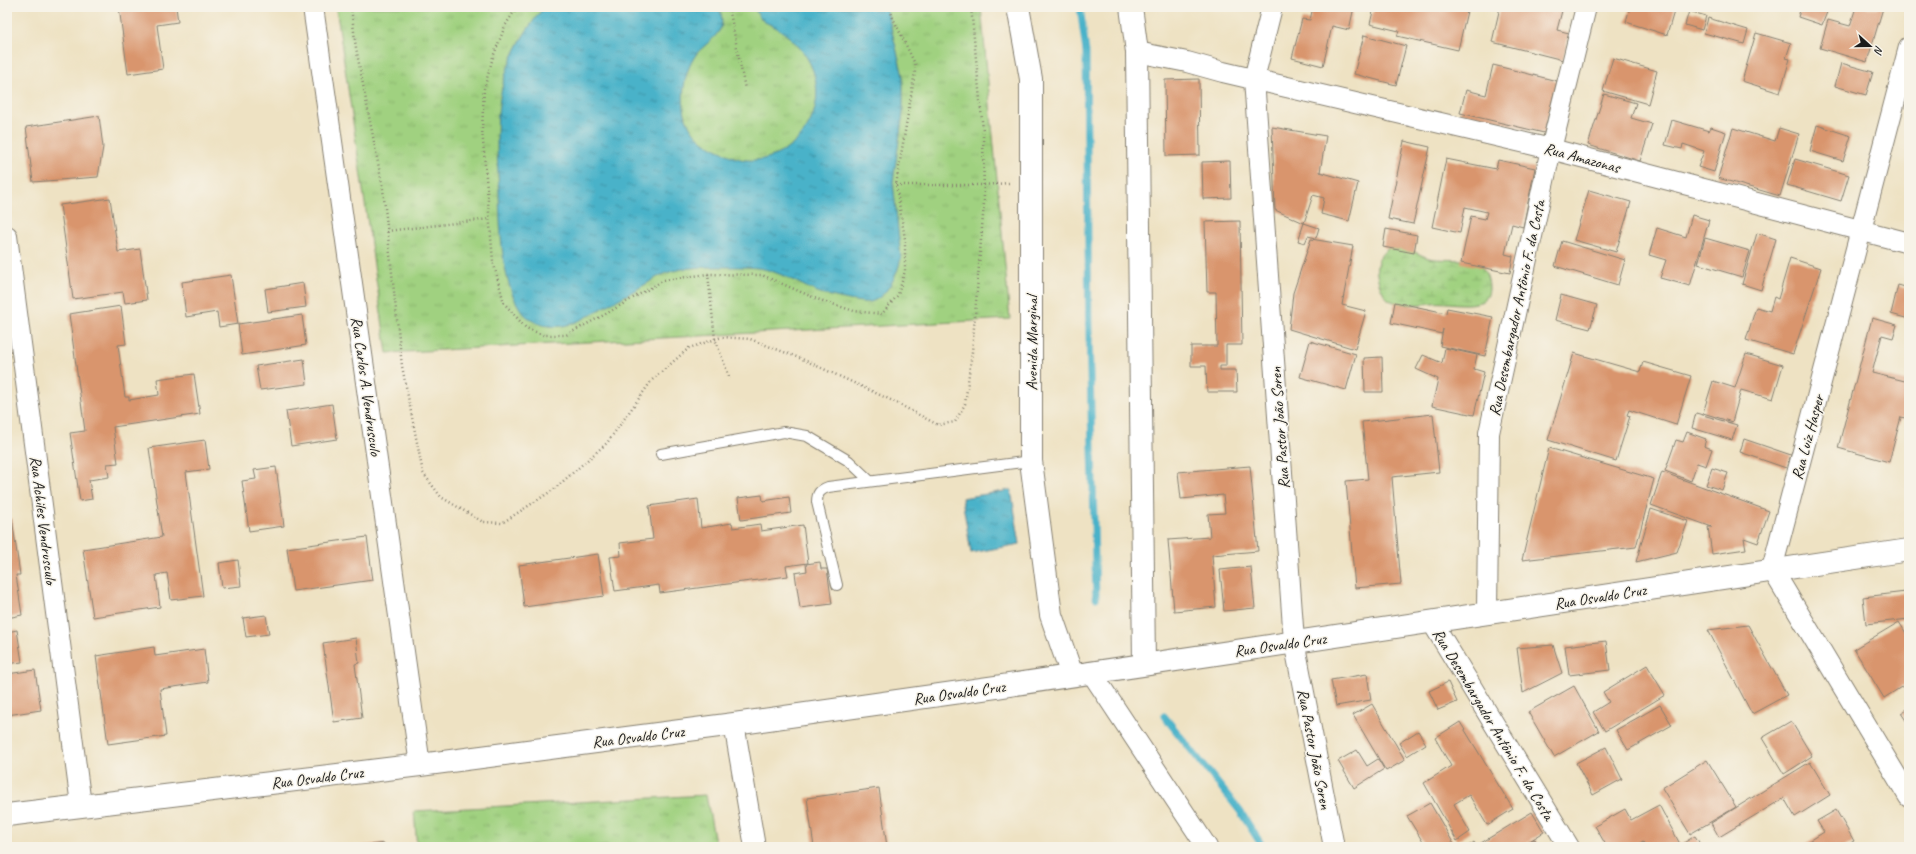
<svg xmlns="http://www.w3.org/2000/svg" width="1916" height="854" viewBox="0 0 1916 854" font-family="Caveat,sans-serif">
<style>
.grass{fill:url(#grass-tufts);stroke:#5e764e}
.wetland{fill:url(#wetland-marsh);stroke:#5e764e}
.water{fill:url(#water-ripples);stroke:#336772}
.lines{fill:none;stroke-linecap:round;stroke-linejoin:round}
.stream{stroke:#4ab2c9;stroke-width:7}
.building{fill:#d9956d}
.service-casing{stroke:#857f70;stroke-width:12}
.minor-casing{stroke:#857f70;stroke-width:22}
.tertiary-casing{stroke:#857f70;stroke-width:24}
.trunk-casing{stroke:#857f70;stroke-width:24}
.path{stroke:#857f70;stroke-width:2.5;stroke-dasharray:1 3;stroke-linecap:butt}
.service{stroke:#fff;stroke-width:10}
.minor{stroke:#fff;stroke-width:20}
.tertiary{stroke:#fff;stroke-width:22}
.trunk{stroke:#fff;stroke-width:22}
.labels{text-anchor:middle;stroke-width:3;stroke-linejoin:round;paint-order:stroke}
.street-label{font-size:16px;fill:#1c1c1c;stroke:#f7f3e8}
</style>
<defs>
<pattern id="grass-tufts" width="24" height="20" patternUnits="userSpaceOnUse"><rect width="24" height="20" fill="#a0d180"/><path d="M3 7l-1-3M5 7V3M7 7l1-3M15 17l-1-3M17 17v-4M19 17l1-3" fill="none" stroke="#89b36e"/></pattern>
<pattern id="wetland-marsh" width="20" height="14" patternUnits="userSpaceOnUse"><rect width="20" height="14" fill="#a0d180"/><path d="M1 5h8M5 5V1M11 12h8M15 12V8" fill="none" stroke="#89b36e"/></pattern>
<pattern id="water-ripples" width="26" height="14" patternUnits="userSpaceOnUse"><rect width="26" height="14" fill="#4ab2c9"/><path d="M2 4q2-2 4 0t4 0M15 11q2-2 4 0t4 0" fill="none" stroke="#3d90a2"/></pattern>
</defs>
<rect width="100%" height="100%" fill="#f7f3e8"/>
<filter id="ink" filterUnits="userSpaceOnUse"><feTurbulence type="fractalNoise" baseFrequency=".025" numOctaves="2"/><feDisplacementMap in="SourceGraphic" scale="8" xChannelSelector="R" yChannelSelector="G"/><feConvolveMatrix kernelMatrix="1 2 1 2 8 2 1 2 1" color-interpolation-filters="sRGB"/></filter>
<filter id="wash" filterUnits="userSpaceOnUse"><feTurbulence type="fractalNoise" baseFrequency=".012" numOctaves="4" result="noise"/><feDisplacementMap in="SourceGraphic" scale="16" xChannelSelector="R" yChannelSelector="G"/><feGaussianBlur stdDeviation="0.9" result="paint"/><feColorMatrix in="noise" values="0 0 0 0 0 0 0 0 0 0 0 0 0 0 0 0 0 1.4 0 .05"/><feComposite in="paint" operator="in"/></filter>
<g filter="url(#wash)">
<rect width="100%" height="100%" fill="#eee2c3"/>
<g class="grass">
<path d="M 336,7 L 981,7 L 1010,319 L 387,353 Z"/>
<path d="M 706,795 L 716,847 L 417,847 L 414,811 Z"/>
</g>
<path class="wetland" d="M 1392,246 C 1398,247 1404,248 1410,250 C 1416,252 1422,256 1429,258 C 1450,263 1488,250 1489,288 C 1489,295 1486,300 1480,302 C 1464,307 1447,301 1431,303 C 1419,305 1401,306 1389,300 C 1385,297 1383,292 1381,288 C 1374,271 1374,256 1392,246 Z"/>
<g class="water">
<path d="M 544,7 L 720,7 C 721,15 724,24 719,31 C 714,39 705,45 698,52 C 684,69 680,98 686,118 C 691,133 704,144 718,150 C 727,154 736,159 746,160 C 790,163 825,121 815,78 C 811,58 796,41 780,30 C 765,20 763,26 754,7 L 886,7 L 903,76 L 903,113 L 893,182 L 901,258 C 898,273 887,298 870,302 C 862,304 824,295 815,291 C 801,285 789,277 774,272 C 761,267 747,267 733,267 C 711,267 687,266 666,273 C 658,276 653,280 646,284 C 634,291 622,297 610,304 C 585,317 566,334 537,323 C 500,309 500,225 499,192 C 497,153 494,113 505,76 C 513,50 527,28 544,7 Z"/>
<path d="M 1011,490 L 1020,544 L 971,553 L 962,498 Z"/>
</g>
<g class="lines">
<g class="stream">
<path d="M 1080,7 L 1086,52 L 1089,333 L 1096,598"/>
<path d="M 1164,716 L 1240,811 L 1263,847"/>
</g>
</g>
<g id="blocks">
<g class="building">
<path d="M 119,7 L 176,7 L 178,22 L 157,25 L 163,69 L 128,74 Z"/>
<path d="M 1313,7 L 1354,7 L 1349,30 L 1332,26 L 1323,66 L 1292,58 L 1302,19 L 1310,20 Z"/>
<path d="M 1374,7 L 1468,7 L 1458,50 L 1397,36 L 1399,31 L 1370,24 Z"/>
<path d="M 1500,7 L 1563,7 L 1557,30 L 1569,33 L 1563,60 L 1492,42 Z"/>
<path d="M 1630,7 L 1675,8 L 1667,35 L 1626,22 Z"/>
<path d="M 1801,7 L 1829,7 L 1822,25 L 1798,17 Z"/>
<path d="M 1856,7 L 1883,8 L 1867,62 L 1820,48 L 1828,20 L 1850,26 Z"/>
<path d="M 1689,11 L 1706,16 L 1702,30 L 1685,25 Z"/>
<path d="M 1708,18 L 1748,30 L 1744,44 L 1704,33 Z"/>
<path d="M 1756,33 L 1791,43 L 1786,58 L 1790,59 L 1780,93 L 1742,81 Z"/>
<path d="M 1364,35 L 1406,46 L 1396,85 L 1354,74 Z"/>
<path d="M 1613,58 L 1657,71 L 1648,104 L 1603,91 Z"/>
<path d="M 1841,63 L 1873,72 L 1866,95 L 1835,86 Z"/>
<path d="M 1493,65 L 1557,81 L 1544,133 L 1460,113 L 1466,90 L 1486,95 Z"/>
<path d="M 1199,79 L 1200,155 L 1166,156 L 1165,80 Z"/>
<path d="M 1604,94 L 1636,103 L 1631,118 L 1652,124 L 1640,161 L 1588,145 Z"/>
<path d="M 99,116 L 103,147 L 98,177 L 33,182 L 26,127 Z"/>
<path d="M 1672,120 L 1709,131 L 1711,127 L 1726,132 L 1714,172 L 1698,167 L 1704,151 L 1683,144 L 1682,149 L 1665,145 Z"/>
<path d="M 1817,125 L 1851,136 L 1843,161 L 1810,151 Z"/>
<path d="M 1272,127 L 1326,136 L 1320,172 L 1358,183 L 1349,221 L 1321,214 L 1324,198 L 1313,195 L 1304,223 L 1275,210 Z"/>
<path d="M 1733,128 L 1775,141 L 1779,128 L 1799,134 L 1780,196 L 1718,178 Z"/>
<path d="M 1404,141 L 1430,147 L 1413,224 L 1388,219 Z"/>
<path d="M 1446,159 L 1496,169 L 1498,160 L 1535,168 L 1523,227 L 1512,224 L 1505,254 L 1513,256 L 1510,273 L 1461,263 L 1471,216 L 1485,219 L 1487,212 L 1465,207 L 1460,233 L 1432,227 Z"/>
<path d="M 1795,159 L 1849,175 L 1841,201 L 1787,185 Z"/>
<path d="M 1230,161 L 1231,198 L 1203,199 L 1202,162 Z"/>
<path d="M 1589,190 L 1631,202 L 1616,252 L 1574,240 Z"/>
<path d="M 110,198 L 118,252 L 140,249 L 147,300 L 125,303 L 123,292 L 73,299 L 60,205 Z"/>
<path d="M 1692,215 L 1709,220 L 1690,286 L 1660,278 L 1666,260 L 1649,255 L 1657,228 L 1686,237 Z"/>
<path d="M 1240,221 L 1242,345 L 1226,345 L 1226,366 L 1220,366 L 1220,370 L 1236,370 L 1237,392 L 1207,392 L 1206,366 L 1191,366 L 1191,346 L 1217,346 L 1216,292 L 1207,292 L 1205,222 Z"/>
<path d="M 1304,223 L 1319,228 L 1316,238 L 1308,236 L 1305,243 L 1298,241 Z"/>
<path d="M 1386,229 L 1417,235 L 1414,253 L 1383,247 Z"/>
<path d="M 1757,233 L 1776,239 L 1761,290 L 1742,284 Z"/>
<path d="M 1705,238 L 1750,251 L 1742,277 L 1698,264 Z"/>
<path d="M 1311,239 L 1353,246 L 1342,305 L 1366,311 L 1355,349 L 1289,329 L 1293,293 Z"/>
<path d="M 1562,241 L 1625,260 L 1618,285 L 1555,266 Z"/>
<path d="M 1790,258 L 1821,268 L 1793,354 L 1746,340 L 1756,307 L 1770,311 L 1774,297 L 1778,299 Z"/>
<path d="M 231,275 L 238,324 L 219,327 L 217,312 L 186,317 L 182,282 Z"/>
<path d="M 303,283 L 306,307 L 268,312 L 265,289 Z"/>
<path d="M 1898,285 L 1909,288 L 1909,319 L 1891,314 Z"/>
<path d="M 1561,295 L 1597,305 L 1590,329 L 1555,320 Z"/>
<path d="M 1395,302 L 1446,313 L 1447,308 L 1493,317 L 1485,356 L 1440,346 L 1443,329 L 1442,334 L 1391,323 Z"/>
<path d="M 121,306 L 126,344 L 118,345 L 125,397 L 129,397 L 129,400 L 159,395 L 157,379 L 194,374 L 200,414 L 113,427 L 118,463 L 107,464 L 109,477 L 89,480 L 92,499 L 80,501 L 70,433 L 85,431 L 69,314 Z"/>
<path d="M 302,315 L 306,345 L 242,355 L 238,324 Z"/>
<path d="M 1872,318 L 1897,325 L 1893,338 L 1882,335 L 1872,373 L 1909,382 L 1909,419 L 1901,417 L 1889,462 L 1838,448 Z"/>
<path d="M 1310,341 L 1356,354 L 1346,390 L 1300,377 Z"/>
<path d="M 1445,348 L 1477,355 L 1474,369 L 1484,372 L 1474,415 L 1432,406 L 1438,379 L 1416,369 L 1423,355 L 1442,363 Z"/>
<path d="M 1574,353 L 1640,372 L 1643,362 L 1691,376 L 1676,425 L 1629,410 L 1627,415 L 1630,416 L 1616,461 L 1548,440 Z"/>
<path d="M 1746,354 L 1783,365 L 1773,399 L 1741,390 L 1732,422 L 1703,413 L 1713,381 L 1735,388 Z"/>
<path d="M 1382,357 L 1383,392 L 1365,392 L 1364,358 Z"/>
<path d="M 304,359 L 307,384 L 260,390 L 256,366 Z"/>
<path d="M 332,404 L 337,439 L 291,446 L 286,411 Z"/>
<path d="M 1696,413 L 1737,425 L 1732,440 L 1692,428 Z"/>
<path d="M 1433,414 L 1439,472 L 1392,477 L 1401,584 L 1355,588 L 1346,481 L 1368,479 L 1362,422 Z"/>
<path d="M 1687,432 L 1706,439 L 1704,446 L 1712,449 L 1706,466 L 1697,463 L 1691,481 L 1665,471 L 1676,440 L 1683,442 Z"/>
<path d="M 1744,439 L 1791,455 L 1786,468 L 1740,452 Z"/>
<path d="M 205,440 L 209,469 L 186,472 L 203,596 L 171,600 L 167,573 L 156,575 L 160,607 L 93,617 L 83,549 L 162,537 L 149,448 Z"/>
<path d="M 1549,448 L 1654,479 L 1636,547 L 1522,560 Z"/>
<path d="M 1250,466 L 1258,551 L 1212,555 L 1216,607 L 1174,611 L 1168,540 L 1210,537 L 1208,514 L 1225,513 L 1223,495 L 1181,499 L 1178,472 Z"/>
<path d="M 276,467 L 284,526 L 249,531 L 242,481 L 256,479 L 254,470 Z"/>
<path d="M 1712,468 L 1728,473 L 1722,490 L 1706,485 Z"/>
<path d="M 1662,472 L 1769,511 L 1758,543 L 1744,538 L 1746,549 L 1712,554 L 1708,527 L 1712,527 L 1651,505 Z"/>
<path d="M 762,495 L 763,501 L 789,497 L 791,513 L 741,520 L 738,498 Z"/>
<path d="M 698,499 L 701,528 L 732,523 L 733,528 L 760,524 L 761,531 L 803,525 L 808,563 L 786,566 L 788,576 L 660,593 L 659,585 L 615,591 L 610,557 L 621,556 L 620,543 L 653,539 L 649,506 Z"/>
<path d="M 1651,509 L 1688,521 L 1677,552 L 1636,562 Z"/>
<path d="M 12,518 L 20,575 L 16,575 L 22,615 L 7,618 L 7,519 Z"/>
<path d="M 367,537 L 373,580 L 293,591 L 287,548 Z"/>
<path d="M 598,554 L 604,596 L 524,607 L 519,565 Z"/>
<path d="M 238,560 L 241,586 L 222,588 L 219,563 Z"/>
<path d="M 820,562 L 821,569 L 827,569 L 832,604 L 800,608 L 795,573 L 807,571 L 806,564 Z"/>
<path d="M 1251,567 L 1255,608 L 1224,611 L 1220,570 Z"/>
<path d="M 1906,592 L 1909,619 L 1866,624 L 1863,597 Z"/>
<path d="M 266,615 L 269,634 L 246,637 L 243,618 Z"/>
<path d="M 1899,622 L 1909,638 L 1909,682 L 1884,698 L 1854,649 Z"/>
<path d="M 1748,625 L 1787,695 L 1752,714 L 1708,630 Z"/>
<path d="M 17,630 L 22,662 L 7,664 L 7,632 Z"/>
<path d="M 356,638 L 359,663 L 355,664 L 362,718 L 334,722 L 323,643 Z"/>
<path d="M 1606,641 L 1610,670 L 1569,675 L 1565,646 Z"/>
<path d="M 1553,645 L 1562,673 L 1523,693 L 1517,648 Z"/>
<path d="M 154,647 L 155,656 L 204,649 L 208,682 L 160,689 L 166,736 L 108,744 L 96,656 Z"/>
<path d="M 1647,665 L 1665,695 L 1605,731 L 1593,712 L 1609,702 L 1603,692 Z"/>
<path d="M 35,670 L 41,710 L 7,715 L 7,674 Z"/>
<path d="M 1367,674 L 1371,700 L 1336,706 L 1331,680 Z"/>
<path d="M 1448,682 L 1457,702 L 1438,710 L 1429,691 Z"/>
<path d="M 1574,686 L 1599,731 L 1554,757 L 1528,712 Z"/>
<path d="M 1372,704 L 1405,760 L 1386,771 L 1353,715 Z"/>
<path d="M 1660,705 L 1672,725 L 1628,750 L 1616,730 Z"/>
<path d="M 1909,708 L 1909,725 L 1901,713 Z"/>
<path d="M 1791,721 L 1812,756 L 1784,774 L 1762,738 Z"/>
<path d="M 1460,722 L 1513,809 L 1487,825 L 1469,795 L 1454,804 L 1470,832 L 1457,841 L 1424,783 L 1451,766 L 1435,738 Z"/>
<path d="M 1418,731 L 1426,744 L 1407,756 L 1399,743 Z"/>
<path d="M 1606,747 L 1622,779 L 1593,795 L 1576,763 Z"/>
<path d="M 1357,750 L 1367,766 L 1378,759 L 1384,769 L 1354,788 L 1338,761 Z"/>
<path d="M 1707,760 L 1736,807 L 1690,834 L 1662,788 Z"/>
<path d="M 1810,762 L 1830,795 L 1795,817 L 1784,798 L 1719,837 L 1711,823 Z"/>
<path d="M 879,788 L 887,847 L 814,847 L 807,798 Z"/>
<path d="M 1430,803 L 1455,846 L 1453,847 L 1426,847 L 1407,816 Z"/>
<path d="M 1659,805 L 1680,844 L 1674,847 L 1646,847 L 1643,842 L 1635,847 L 1607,847 L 1595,826 L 1625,809 L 1631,820 Z"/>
<path d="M 1836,810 L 1854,841 L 1843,847 L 1800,847 L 1824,832 L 1817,821 Z"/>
<path d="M 1532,812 L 1544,832 L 1520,847 L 1467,847 L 1474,842 L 1476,846 Z"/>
<path d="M 1695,836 L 1702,847 L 1677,847 Z"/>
<path d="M 1535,839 L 1540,847 L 1521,847 Z"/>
<path d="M 384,843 L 384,847 L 362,847 L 362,846 Z"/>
</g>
</g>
</g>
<g filter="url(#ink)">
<use href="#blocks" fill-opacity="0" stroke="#857f70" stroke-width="1"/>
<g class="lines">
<g class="service-casing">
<g id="service">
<path d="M 661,454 L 784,432 L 807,436 L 849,461 L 870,481"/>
<path d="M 837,585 L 817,502 C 817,493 820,490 828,487 L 1031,461"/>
</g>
</g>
<g class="minor-casing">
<g id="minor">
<path d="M 313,7 L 420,765"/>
<path d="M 1272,7 L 1254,79 L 1294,641 L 1334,847"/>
<path d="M 1909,47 L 1772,569 L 1909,797"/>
<path d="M 1137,52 L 1187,62 L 1223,72 L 1551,149 L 1909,243"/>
<path d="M 7,236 L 81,805"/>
<path d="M 1487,614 L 1489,433 L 1551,149 L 1586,7"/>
<path d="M 1432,622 L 1569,847"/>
<path d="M 1091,672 L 1207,847"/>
<path d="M 734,724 L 755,847"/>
</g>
</g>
<g class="tertiary-casing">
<g id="tertiary">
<path d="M 1018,7 L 1031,79 L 1031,461 L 1051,615 L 1072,675"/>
<path d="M 1131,7 L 1137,52 L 1144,664"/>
</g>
</g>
<g class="trunk-casing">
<path id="trunk" d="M 7,815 L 420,765 L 734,724 L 996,687 L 1909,550"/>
</g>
<g class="path">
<path d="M 351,7 L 356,48 L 383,189 L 402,366 L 423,473 L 441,497 L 483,522 L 502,523 L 553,490 L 607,443 L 652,380 L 689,348 L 722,337 L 750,339 L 802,359 L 893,401 L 938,425 L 955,422 L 965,404 L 972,352 L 984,203 L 983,131 L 971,7"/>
<path d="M 517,7 L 505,26 L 493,57 L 484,89 L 482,129 L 493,261 L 504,303 L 526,328 L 543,335 L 566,335 L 604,315 L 664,280 L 708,274 L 762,275 L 817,299 L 854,311 L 882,314 L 898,295 L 905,271 L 905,239 L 896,185 L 916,66 L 892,16 L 890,7"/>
<path d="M 729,7 L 745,89"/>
<path d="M 896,185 L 983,185 L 1009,183"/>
<path d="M 387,231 L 489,219"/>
<path d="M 708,274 L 715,339 L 730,379"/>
</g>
<use href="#service" class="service"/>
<use href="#minor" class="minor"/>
<use href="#tertiary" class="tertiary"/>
<use href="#trunk" class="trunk"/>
</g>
</g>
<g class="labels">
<g class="street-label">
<text transform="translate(1582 157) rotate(15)" y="6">Rua Amazonas</text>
<text transform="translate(1516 308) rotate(-78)" y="6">Rua Desembargador Antônio F. da Costa</text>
<text transform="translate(1031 343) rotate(-90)" y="6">Avenida Marginal</text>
<text transform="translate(367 386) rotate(82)" y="6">Rua Carlos A. Vendrusculo</text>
<text transform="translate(1279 428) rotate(-94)" y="6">Rua Pastor João Soren</text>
<text transform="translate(1807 437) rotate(-75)" y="6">Rua Luiz Hasper</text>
<text transform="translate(44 520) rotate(83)" y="6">Rua Achiles Vendrusculo</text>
<text transform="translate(1600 596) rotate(-9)" y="6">Rua Osvaldo Cruz</text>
<text transform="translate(1280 644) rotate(-8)" y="6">Rua Osvaldo Cruz</text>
<text transform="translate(959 692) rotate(-8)" y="6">Rua Osvaldo Cruz</text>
<text transform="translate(1494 724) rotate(59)" y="6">Rua Desembargador Antônio F. da Costa</text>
<text transform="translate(638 736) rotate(-7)" y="6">Rua Osvaldo Cruz</text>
<text transform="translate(1315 749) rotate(79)" y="6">Rua Pastor João Soren</text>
<text transform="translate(317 777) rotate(-7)" y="6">Rua Osvaldo Cruz</text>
</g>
</g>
<rect width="1916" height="854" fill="none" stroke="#f7f3e8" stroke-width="24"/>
<g transform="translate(1870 46) rotate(111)" stroke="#f7f3e8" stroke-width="3" paint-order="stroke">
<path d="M0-3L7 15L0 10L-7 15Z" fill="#1c1c1c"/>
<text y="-6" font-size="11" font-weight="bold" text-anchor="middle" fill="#1c1c1c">N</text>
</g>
</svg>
